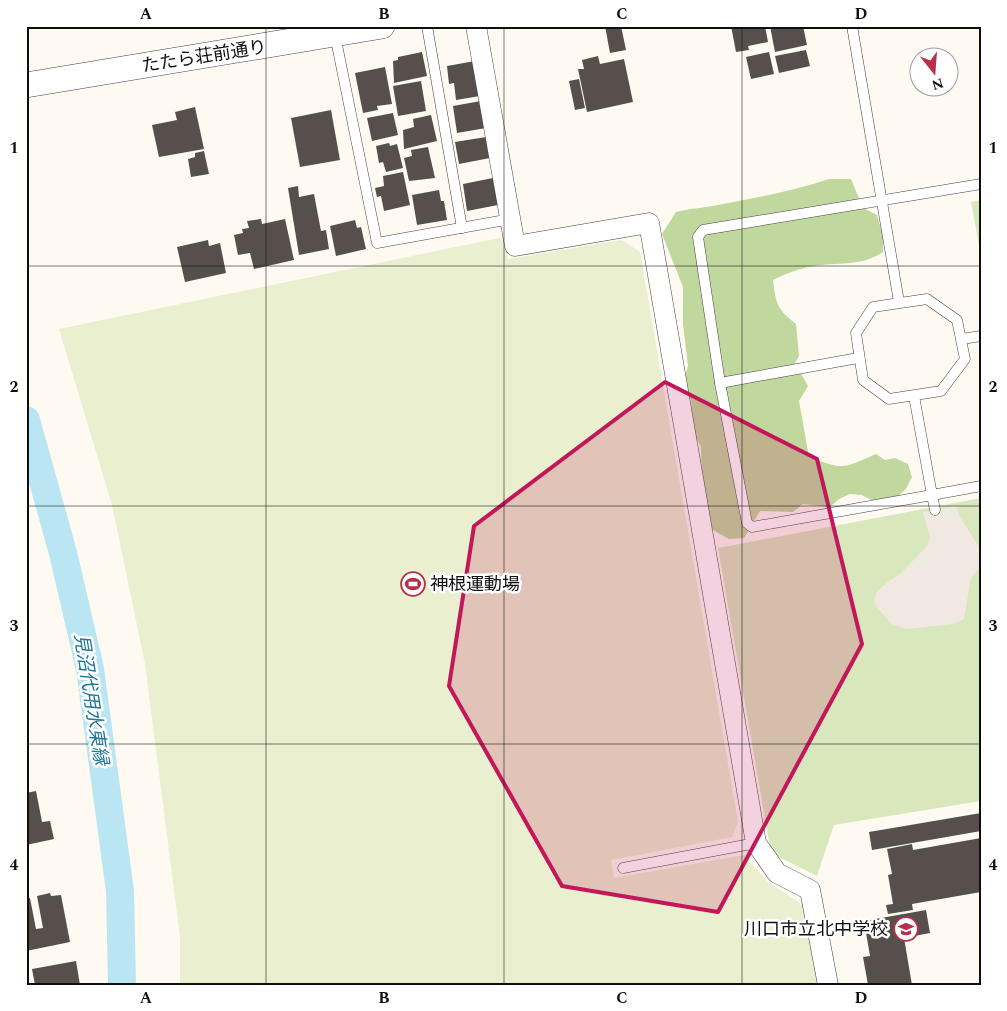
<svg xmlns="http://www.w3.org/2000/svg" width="1007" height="1011" viewBox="0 0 1007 1011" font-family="Spectral,'Noto Sans JP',serif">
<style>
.green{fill:#d9e7bd}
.forest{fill:#c0d79d}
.pitch{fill:#e9efcf}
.plaza{fill:#efe9e1}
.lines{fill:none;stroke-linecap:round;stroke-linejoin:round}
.canal{stroke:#bae6f3;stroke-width:28}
.building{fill:#574f4c}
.service-casing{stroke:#424242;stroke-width:11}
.minor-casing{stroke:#424242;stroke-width:21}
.tertiary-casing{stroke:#424242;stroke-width:26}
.service{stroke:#fff;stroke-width:10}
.minor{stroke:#fff;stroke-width:20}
.tertiary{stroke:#fff;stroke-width:25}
.marked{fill:#c2185b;fill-opacity:0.2;stroke:#c2185b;stroke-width:4;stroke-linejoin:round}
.grid{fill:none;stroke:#0f0f0f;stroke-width:1;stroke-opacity:0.55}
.labels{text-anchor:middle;stroke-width:5;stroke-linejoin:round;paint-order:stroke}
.street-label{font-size:18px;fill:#0f0f0f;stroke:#fff}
.poi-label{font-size:18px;fill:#0f0f0f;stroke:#fff;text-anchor:start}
.water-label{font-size:19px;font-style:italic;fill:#1f779b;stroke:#fff}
.neatline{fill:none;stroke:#0f0f0f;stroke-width:2}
.grid-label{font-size:16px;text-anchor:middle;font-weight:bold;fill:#0f0f0f}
</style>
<rect width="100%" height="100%" fill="#fefaf2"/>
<g class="green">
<path d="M 981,200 L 981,256 L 971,202 Z"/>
<path d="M 981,498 L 981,801 L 834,825 L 817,876 L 771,853 L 718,548 Z"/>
</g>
<path class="forest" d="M 829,179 L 851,179 L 863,208 L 877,215 L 883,236 L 883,252 C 860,267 839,262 814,266 C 800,268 785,274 773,280 C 776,304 777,309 796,324 L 799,356 L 795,363 L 808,386 L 799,401 L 809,457 C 844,470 842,469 876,454 L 885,460 L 895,458 L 908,464 L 912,477 L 906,489 L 896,498 L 873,501 L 862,495 L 850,494 L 839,499 L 830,507 L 803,504 L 793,512 L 760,511 L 744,538 L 729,539 L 713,530 L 707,515 L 702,479 L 701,447 L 694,433 L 691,401 L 684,379 L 688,366 L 683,324 L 683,287 L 662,234 L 676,212 C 691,208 704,208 718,205 C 756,198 793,191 829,179 Z"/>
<path class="pitch" d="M 504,237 L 508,259 L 622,240 L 640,252 L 738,822 L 732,837 L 611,860 L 614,878 L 744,855 L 768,882 L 806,907 L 821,985 L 180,985 L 180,937 L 145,664 L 112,505 L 59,329 Z"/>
<path class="plaza" d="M 956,506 L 960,517 L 981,550 L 981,566 L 971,578 L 964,619 L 954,624 L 906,629 L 891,624 L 877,607 L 874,601 L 876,593 L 885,584 L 900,574 L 927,546 L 930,538 L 923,512 Z"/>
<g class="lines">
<path class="canal" d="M 26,420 L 63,553 L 90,669 L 120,891 L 122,985"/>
</g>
<g class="building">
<path d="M 605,26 L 621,26 L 626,50 L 610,53 Z"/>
<path d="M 731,26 L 765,26 L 768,42 L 748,46 L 749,50 L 736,52 Z"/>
<path d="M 770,26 L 803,26 L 807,45 L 775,52 Z"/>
<path d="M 806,50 L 810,66 L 779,73 L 775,56 Z"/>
<path d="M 422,52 L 427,76 L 394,83 L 393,61 L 398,60 L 398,57 Z"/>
<path d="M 769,52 L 774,74 L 751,79 L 746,57 Z"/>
<path d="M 598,56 L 600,64 L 624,59 L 633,102 L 587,112 L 578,69 L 584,69 L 582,60 Z"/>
<path d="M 475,61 L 480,96 L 456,100 L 454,83 L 449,84 L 447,66 Z"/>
<path d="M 385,67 L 392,104 L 377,106 L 378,110 L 363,113 L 355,73 Z"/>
<path d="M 579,79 L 585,108 L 575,110 L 569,81 Z"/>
<path d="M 421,81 L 426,111 L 398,116 L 393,86 Z"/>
<path d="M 481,101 L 486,128 L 457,133 L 453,106 Z"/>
<path d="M 195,107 L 204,149 L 159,157 L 152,125 L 177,120 L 175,112 Z"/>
<path d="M 331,110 L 340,160 L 300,167 L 291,118 Z"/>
<path d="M 393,113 L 398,135 L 372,141 L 367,118 Z"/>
<path d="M 431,115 L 437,141 L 404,149 L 403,130 L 414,127 L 413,119 Z"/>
<path d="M 486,137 L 490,158 L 459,164 L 455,142 Z"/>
<path d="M 389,143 L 390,146 L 397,144 L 403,168 L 386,172 L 383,162 L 379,163 L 376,146 Z"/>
<path d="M 428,147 L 435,178 L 409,181 L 404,158 L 412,156 L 411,150 Z"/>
<path d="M 204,151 L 209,174 L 191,177 L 188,159 L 195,157 L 195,153 Z"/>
<path d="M 403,172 L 410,205 L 384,211 L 381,196 L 377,197 L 375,188 L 384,186 L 383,176 Z"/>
<path d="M 493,178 L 498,205 L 467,211 L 463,184 Z"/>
<path d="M 298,186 L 299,197 L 314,194 L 321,231 L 326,230 L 329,249 L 299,255 L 288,188 Z"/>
<path d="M 439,190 L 441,201 L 444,201 L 447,220 L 417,225 L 412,195 Z"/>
<path d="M 261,219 L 262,224 L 285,219 L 294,260 L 254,269 L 250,253 L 238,255 L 234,235 L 243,233 L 242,229 L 249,228 L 247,221 Z"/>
<path d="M 355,220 L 357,228 L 361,227 L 366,249 L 336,256 L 330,226 Z"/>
<path d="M 208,240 L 209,246 L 220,243 L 226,273 L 185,282 L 177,247 Z"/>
<path d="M 36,791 L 42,822 L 50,821 L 54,839 L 26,845 L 26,793 Z"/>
<path d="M 981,813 L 981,831 L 872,850 L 869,832 Z"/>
<path d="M 981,838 L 981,892 L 912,904 L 913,910 L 888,914 L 886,905 L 893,904 L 888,875 L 892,874 L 887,849 L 912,844 L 913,850 Z"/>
<path d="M 50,893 L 51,896 L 61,895 L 70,942 L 26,951 L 26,899 L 30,898 L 36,929 L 43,928 L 37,896 Z"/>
<path d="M 926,910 L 930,933 L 904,938 L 912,985 L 868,985 L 863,957 L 870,956 L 864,921 Z"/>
<path d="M 76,961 L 80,985 L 35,985 L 32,969 Z"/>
</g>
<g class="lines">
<g class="service-casing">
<g id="service">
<path d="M 427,26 L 462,228"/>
<path d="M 852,26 L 899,302"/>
<path d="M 335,35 L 377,243 L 511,219"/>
<path d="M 927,299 L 957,320 L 965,359 L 941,391 L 889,399 L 863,380 L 856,333 L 873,307 Z"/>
<path d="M 962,339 L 981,336"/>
<path d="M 858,358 L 720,383 L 747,523 L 752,527 L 932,495 L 935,510"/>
<path d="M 720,383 L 698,237 L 703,230 L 981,184"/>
<path d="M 914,396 L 932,495 L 981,486"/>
<path d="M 623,868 L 756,843"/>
</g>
</g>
<g class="minor-casing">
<path id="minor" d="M 476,26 L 515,246 L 649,223 L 756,843 L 777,873 L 810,890 L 828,985"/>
</g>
<g class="tertiary-casing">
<path id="tertiary" d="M 26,85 L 382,26"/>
</g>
<use href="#service" class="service"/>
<use href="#minor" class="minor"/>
<use href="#tertiary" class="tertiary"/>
</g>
<path class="marked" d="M 665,382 L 817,459 L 862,644 L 718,912 L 562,886 L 449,686 L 474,526 Z"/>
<path class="grid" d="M 266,26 L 266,985M 504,26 L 504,985M 742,26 L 742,985M 26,266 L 981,266M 26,506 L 981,506M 26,744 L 981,744"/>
<defs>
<g id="stadium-ring" transform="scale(1.25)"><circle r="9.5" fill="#fff" stroke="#b82f49" stroke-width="1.5"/><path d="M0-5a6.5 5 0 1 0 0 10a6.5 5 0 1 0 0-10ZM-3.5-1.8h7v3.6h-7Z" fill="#b82f49"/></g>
<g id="school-ring" transform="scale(1.25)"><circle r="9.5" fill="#fff" stroke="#b82f49" stroke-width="1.5"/><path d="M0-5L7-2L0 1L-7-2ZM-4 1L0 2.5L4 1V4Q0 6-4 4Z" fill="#b82f49"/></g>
</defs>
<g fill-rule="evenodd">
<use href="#stadium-ring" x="413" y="584"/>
<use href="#school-ring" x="906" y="929"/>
</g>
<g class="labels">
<g class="street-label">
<text transform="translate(204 56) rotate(-9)" y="6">たたら荘前通り</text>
</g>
<g class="poi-label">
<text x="430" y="590">神根運動場</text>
<text x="888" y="935" text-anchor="end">川口市立北中学校</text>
</g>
<g class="water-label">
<text transform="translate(92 699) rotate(81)" y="7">見沼代用水東縁</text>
</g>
</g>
<rect width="1007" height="1011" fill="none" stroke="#ffffff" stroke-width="55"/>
<g transform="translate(934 72) rotate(163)"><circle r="24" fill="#ffffff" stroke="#9f9f9f"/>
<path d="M0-4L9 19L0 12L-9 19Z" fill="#b82f49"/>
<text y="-8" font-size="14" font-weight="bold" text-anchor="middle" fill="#0f0f0f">N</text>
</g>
<rect x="28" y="28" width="952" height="956" class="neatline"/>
<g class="grid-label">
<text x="146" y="19">A</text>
<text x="384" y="19">B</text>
<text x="622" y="19">C</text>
<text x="861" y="19">D</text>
<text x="14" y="153">1</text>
<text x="993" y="153">1</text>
<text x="14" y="392">2</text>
<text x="993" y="392">2</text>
<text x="14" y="631">3</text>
<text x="993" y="631">3</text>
<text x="14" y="870">4</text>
<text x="993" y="870">4</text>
<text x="146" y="1003">A</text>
<text x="384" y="1003">B</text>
<text x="622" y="1003">C</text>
<text x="861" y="1003">D</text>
</g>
</svg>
